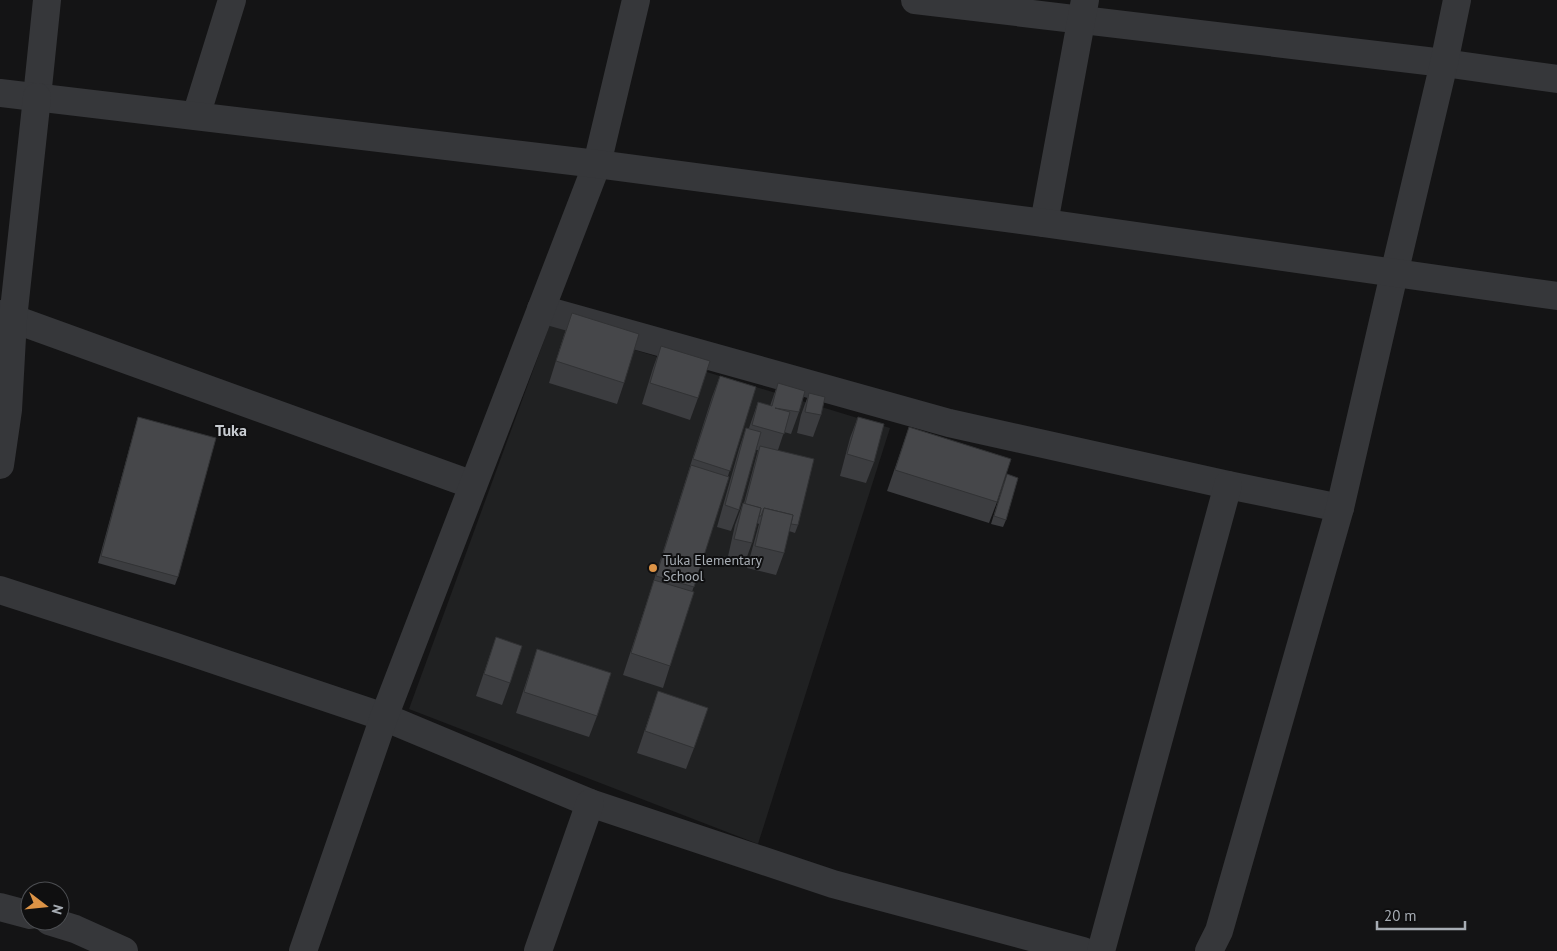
<svg xmlns="http://www.w3.org/2000/svg" width="1557" height="951" viewBox="0 0 1557 951" font-family="'PT Sans',sans-serif">
<style>
.built{fill:#202122}
.lines{fill:none;stroke-linecap:round;stroke-linejoin:round}
.minor{stroke:#36373a;stroke-width:28}
.tertiary{stroke:#36373a;stroke-width:28}
.wall{fill:#3c3d40}
.building{fill:#46474a;stroke:#313234}
.poi-dot{fill:#dc9346;stroke:#0f0f10;stroke-width:2}
.labels{text-anchor:middle;stroke-width:4;stroke-linejoin:round;paint-order:stroke}
.poi-label{font-size:14px;fill:#a7adb4;stroke:#0f0f10;text-anchor:start}
.quarter-label{font-size:16px;font-weight:bold;fill:#c8ccd1;stroke:#0f0f10}
</style>
<rect width="100%" height="100%" fill="#141415"/>
<path class="built" d="M 550,324 L 890,428 L 758,844 L 409,709 Z"/>
<g class="lines">
<g class="minor">
<path d="M 915,0 L 1444,63 L 1557,79"/>
<path d="M 37,97 L 47,0"/>
<path d="M 196,116 L 232,0"/>
<path d="M 1044,223 L 1085,0"/>
<path d="M 541,309 L 949,423 L 1228,485 L 1340,508"/>
<path d="M 0,314 L 473,485"/>
<path d="M 0,590 L 173,646 L 384,717 L 590,803 L 833,884 L 1083,951"/>
<path d="M 0,907 L 30,915"/>
<path d="M 49,921 L 75,929 L 124,951"/>
<path d="M 303,951 L 384,717 L 597,164 L 636,0"/>
<path d="M 538,951 L 590,803"/>
<path d="M 1101,951 L 1228,485"/>
<path d="M 1209,951 L 1219,931 L 1340,508 L 1394,274 L 1444,63 L 1457,0"/>
</g>
<g class="tertiary">
<path d="M 0,93 L 597,164 L 1044,223 L 1557,296"/>
<path d="M 0,465 L 8,410 L 13,319 L 37,97"/>
</g>
</g>
<g class="wall">
<path d="M 572,313 L 624,383 L 617,404 L 549,383 L 564,335 Z"/>
<path d="M 661,346 L 698,398 L 690,420 L 642,404 L 653,368 Z"/>
<path d="M 720,376 L 756,387 L 728,476 L 729,477 L 692,592 L 670,666 L 663,688 L 623,675 L 653,583 L 712,397 Z"/>
<path d="M 778,383 L 799,412 L 791,434 L 784,432 L 778,450 L 798,525 L 795,533 L 789,531 L 784,553 L 776,575 L 747,568 L 759,524 L 757,523 L 752,543 L 744,565 L 727,561 L 735,525 L 743,503 L 744,503 L 758,450 L 756,450 L 739,510 L 731,531 L 717,527 L 739,449 L 746,428 L 749,428 L 758,402 L 770,406 Z"/>
<path d="M 809,393 L 821,415 L 813,437 L 797,433 L 801,415 Z"/>
<path d="M 138,417 L 178,577 L 175,585 L 98,563 L 136,424 Z"/>
<path d="M 858,417 L 874,462 L 866,483 L 840,476 L 850,438 Z"/>
<path d="M 909,427 L 997,502 L 989,523 L 887,491 Z"/>
<path d="M 1004,482 L 1006,520 L 1003,527 L 991,524 Z"/>
<path d="M 496,637 L 510,683 L 502,705 L 476,696 Z"/>
<path d="M 537,649 L 597,716 L 589,737 L 516,713 Z"/>
<path d="M 658,691 L 694,748 L 686,769 L 637,753 Z"/>
</g>
<g class="building">
<path d="M 572,313 L 639,334 L 624,383 L 556,361 Z"/>
<path d="M 661,346 L 710,361 L 698,398 L 650,383 Z"/>
<path d="M 720,376 L 756,387 L 730,471 L 693,459 Z"/>
<path d="M 778,383 L 805,391 L 799,412 L 775,408 L 790,412 L 784,434 L 752,425 L 758,402 L 772,406 Z"/>
<path d="M 809,393 L 825,397 L 821,415 L 805,412 Z"/>
<path d="M 138,417 L 216,438 L 178,577 L 101,556 Z"/>
<path d="M 858,417 L 884,424 L 874,462 L 847,454 Z"/>
<path d="M 909,427 L 1011,459 L 997,502 L 895,470 Z"/>
<path d="M 746,428 L 761,432 L 739,510 L 725,505 Z"/>
<path d="M 760,446 L 814,459 L 798,525 L 791,524 L 793,515 L 764,508 L 761,516 L 759,516 L 761,508 L 745,504 Z"/>
<path d="M 691,465 L 729,477 L 694,587 L 656,576 Z"/>
<path d="M 1007,474 L 1018,478 L 1006,520 L 994,516 Z"/>
<path d="M 743,503 L 761,508 L 752,543 L 734,539 Z"/>
<path d="M 764,508 L 793,515 L 784,553 L 755,546 Z"/>
<path d="M 654,580 L 694,592 L 670,666 L 631,653 Z"/>
<path d="M 496,637 L 522,646 L 510,683 L 484,674 Z"/>
<path d="M 537,649 L 611,673 L 597,716 L 524,692 Z"/>
<path d="M 658,691 L 708,708 L 694,748 L 645,731 Z"/>
</g>
<circle class="poi-dot" cx="653" cy="568" r="5"/>
<g class="labels">
<g class="poi-label">
<text x="663" y="565">Tuka Elementary<tspan x="663" dy="16">School</tspan></text>
</g>
<g class="quarter-label">
<text x="231" y="436">Tuka</text>
</g>
</g>
<g transform="translate(45 906) rotate(106)"><circle r="24" fill="#0f0f10" stroke="#4c4e52"/>
<path d="M0-4L9 19L0 12L-9 19Z" fill="#dc9346"/>
<text y="-8" font-size="14" font-weight="bold" text-anchor="middle" fill="#a7adb4">N</text>
</g>
<path d="M1377 921v8h88v-8" fill="none" stroke="#a7adb4" stroke-width="2.5"/>
<text x="1384" y="921" font-size="15" fill="#a7adb4" stroke="#0f0f10" stroke-width="4" paint-order="stroke">20 m</text>
</svg>
